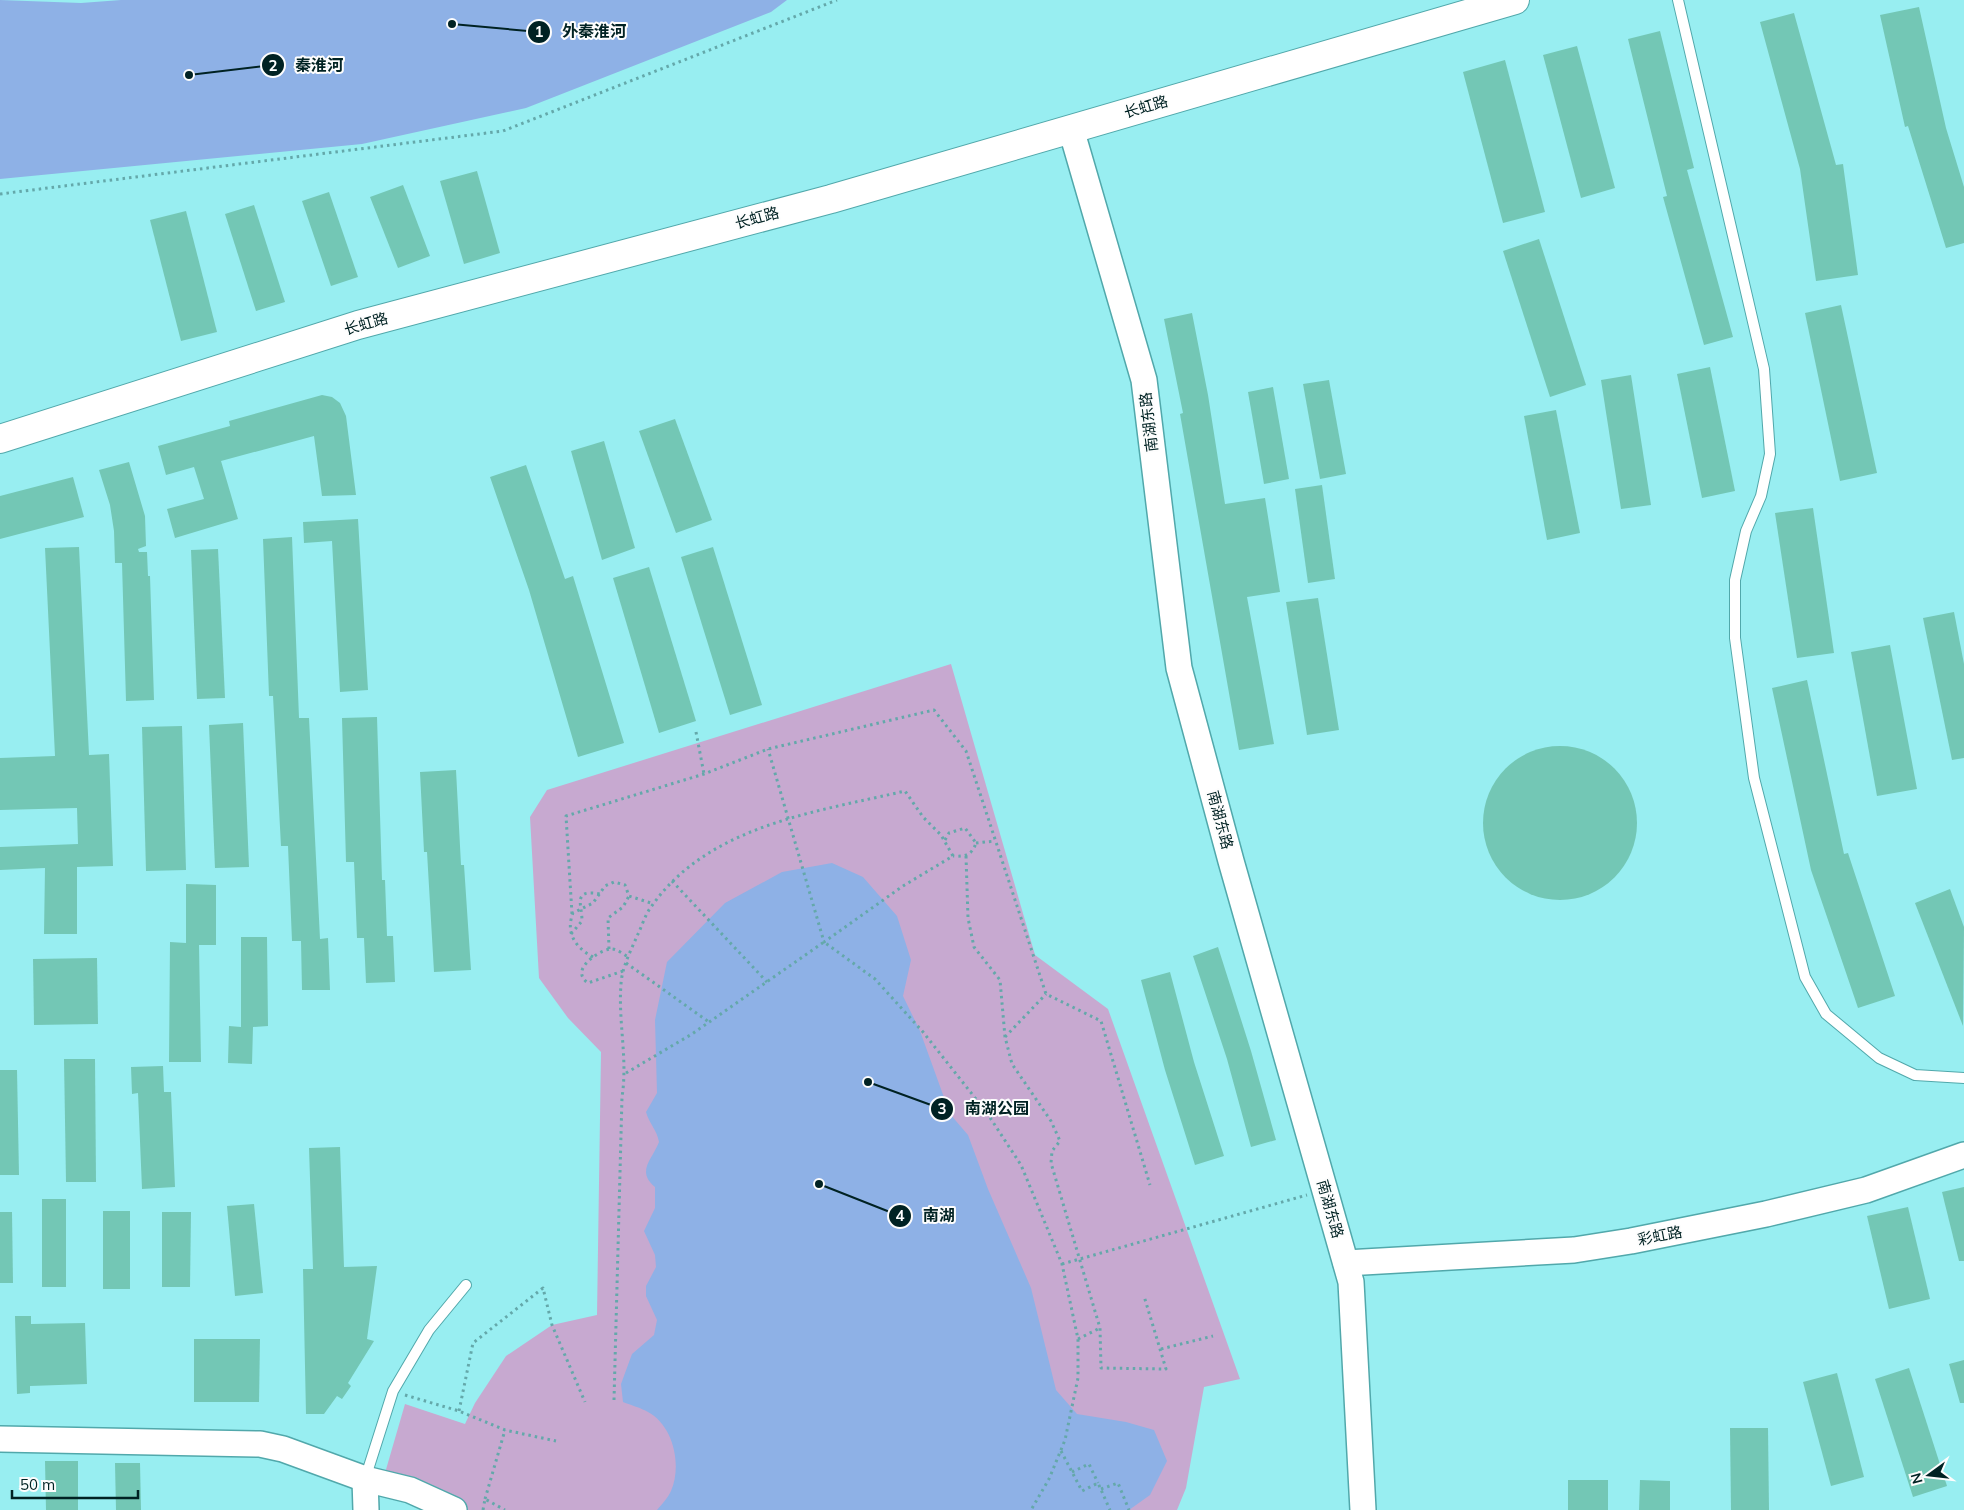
<svg xmlns="http://www.w3.org/2000/svg" width="1964" height="1510" viewBox="0 0 1964 1510" font-family="Mulish,'Noto Sans SC',sans-serif">
<style>
.green{fill:#c7a9d0}
.water{fill:#8eb1e6}
.building{fill:#73c7b5}
.lines{fill:none;stroke-linecap:round;stroke-linejoin:round}
.service-casing{stroke:#51a8ab;stroke-width:12}
.tertiary-casing{stroke:#51a8ab;stroke-width:28}
.secondary-casing{stroke:#51a8ab;stroke-width:30}
.path{stroke:#64a8aa;stroke-width:3;stroke-dasharray:2.5 4;stroke-linecap:butt}
.service{stroke:#fff;stroke-width:10}
.tertiary{stroke:#fff;stroke-width:25}
.secondary{stroke:#fff;stroke-width:28}
.labels{text-anchor:middle;stroke-width:4;stroke-linejoin:round;paint-order:stroke}
.street-label{font-size:15px;fill:#002223;stroke:#fdfdfd}
.leader{fill:none;stroke:#002223;stroke-width:2}
.callout-dot{fill:#002223;stroke:#fdfdfd;stroke-width:2}
.mark-label{font-size:15px;text-anchor:middle;font-weight:bold;fill:#fff}
.callout-label{font-size:16px;text-anchor:middle;font-weight:bold;fill:#002223;stroke:#fdfdfd;stroke-width:4;stroke-linejoin:round;paint-order:stroke}
</style>
<rect width="100%" height="100%" fill="#98eef1"/>
<path class="green" d="M 951,664 L 1035,955 L 1108,1009 L 1240,1379 L 1204,1387 L 1186,1488 L 1177,1510 L 468,1510 L 385,1473 L 405,1404 L 465,1424 L 475,1403 L 506,1356 L 552,1325 L 597,1315 L 601,1052 L 568,1018 L 539,978 L 530,817 L 547,790 Z"/>
<g class="water">
<path d="M 0,0 L 81,3 L 121,0 L 787,0 L 771,12 L 526,108 L 362,144 L 0,179 Z"/>
<path d="M 832,863 L 863,877 L 897,916 L 911,960 L 903,996 L 920,1031 L 950,1114 L 968,1135 L 988,1189 L 1031,1288 L 1056,1390 L 1077,1414 L 1126,1422 L 1154,1430 L 1167,1461 L 1150,1495 L 1129,1510 L 657,1510 C 661,1505 668,1498 671,1491 C 682,1466 674,1426 648,1412 C 641,1408 631,1405 623,1402 L 621,1384 L 632,1354 L 654,1335 L 657,1320 L 646,1296 L 646,1286 L 656,1267 L 655,1255 L 644,1231 L 655,1208 L 655,1187 C 636,1171 652,1160 659,1142 C 657,1130 649,1123 646,1112 L 657,1093 L 655,1020 L 667,962 L 725,903 L 782,872 Z"/>
</g>
<g class="building">
<path d="M 1919,7 L 1946,128 L 1964,187 L 1964,243 L 1946,248 L 1908,126 L 1905,127 L 1880,15 Z"/>
<path d="M 1794,13 L 1836,165 L 1843,164 L 1858,275 L 1816,281 L 1800,169 L 1760,22 Z"/>
<path d="M 1660,31 L 1694,168 L 1687,170 L 1733,337 L 1704,345 L 1663,197 L 1667,196 L 1628,39 Z"/>
<path d="M 1577,46 L 1615,188 L 1581,198 L 1543,55 Z"/>
<path d="M 1505,60 L 1545,212 L 1503,223 L 1463,72 Z"/>
<path d="M 477,171 L 500,253 L 464,264 L 440,181 Z"/>
<path d="M 403,185 L 430,256 L 398,268 L 370,197 Z"/>
<path d="M 329,192 L 358,277 L 331,286 L 302,201 Z"/>
<path d="M 254,205 L 285,302 L 256,311 L 225,214 Z"/>
<path d="M 186,211 L 217,332 L 181,341 L 150,220 Z"/>
<path d="M 1539,239 L 1586,385 L 1550,397 L 1503,251 Z"/>
<path d="M 1841,305 L 1877,473 L 1840,481 L 1805,313 Z"/>
<path d="M 1192,313 L 1208,395 L 1225,504 L 1265,498 L 1280,592 L 1247,597 L 1274,744 L 1239,750 L 1180,414 L 1183,413 L 1164,319 Z"/>
<path d="M 1710,367 L 1735,491 L 1702,498 L 1677,374 Z"/>
<path d="M 1631,375 L 1651,505 L 1621,509 L 1601,380 Z"/>
<path d="M 1329,380 L 1346,474 L 1320,479 L 1303,384 Z"/>
<path d="M 1273,387 L 1289,479 L 1264,484 L 1248,392 Z"/>
<path d="M 322,395 L 332,397 L 340,403 L 346,416 L 356,495 L 322,496 L 314,436 L 221,461 L 238,519 L 175,538 L 167,509 L 204,499 L 194,467 L 166,475 L 158,446 L 230,426 L 229,421 Z"/>
<path d="M 1556,410 L 1580,533 L 1547,540 L 1524,416 Z"/>
<path d="M 675,419 L 712,520 L 676,533 L 639,431 Z"/>
<path d="M 604,441 L 635,548 L 602,560 L 571,451 Z"/>
<path d="M 129,462 L 145,516 L 146,546 L 138,549 L 139,552 L 147,552 L 148,576 L 150,576 L 154,700 L 126,701 L 122,563 L 115,563 L 114,531 L 110,505 L 99,470 Z"/>
<path d="M 526,465 L 565,579 L 573,576 L 624,743 L 578,757 L 529,590 L 490,477 Z"/>
<path d="M 73,477 L 84,517 L 0,539 L 0,496 Z"/>
<path d="M 1322,485 L 1335,579 L 1308,583 L 1295,489 Z"/>
<path d="M 1813,508 L 1834,653 L 1797,658 L 1775,513 Z"/>
<path d="M 358,519 L 368,690 L 340,692 L 332,541 L 304,543 L 303,522 Z"/>
<path d="M 292,537 L 299,718 L 309,718 L 320,939 L 328,938 L 330,990 L 302,990 L 301,941 L 292,941 L 288,846 L 281,846 L 273,696 L 269,696 L 263,539 Z"/>
<path d="M 79,547 L 89,755 L 109,754 L 113,866 L 77,867 L 77,934 L 44,934 L 45,868 L 0,870 L 0,847 L 78,844 L 77,808 L 0,810 L 0,758 L 55,756 L 45,548 Z"/>
<path d="M 713,547 L 762,705 L 730,715 L 681,557 Z"/>
<path d="M 218,549 L 225,698 L 197,699 L 191,550 Z"/>
<path d="M 649,567 L 696,721 L 659,733 L 613,578 Z"/>
<path d="M 1318,598 L 1339,730 L 1307,735 L 1286,602 Z"/>
<path d="M 1954,612 L 1964,664 L 1964,758 L 1952,760 L 1923,618 Z"/>
<path d="M 1890,645 L 1917,789 L 1877,796 L 1851,652 Z"/>
<path d="M 1807,680 L 1844,854 L 1848,853 L 1895,996 L 1858,1008 L 1811,870 L 1772,688 Z"/>
<path d="M 377,717 L 382,880 L 385,880 L 387,936 L 393,936 L 395,982 L 366,983 L 364,938 L 357,938 L 354,862 L 346,862 L 342,718 Z"/>
<path d="M 243,723 L 249,867 L 215,868 L 209,725 Z"/>
<path d="M 182,726 L 186,870 L 146,871 L 142,727 Z"/>
<circle cx="1560" cy="823" r="77"/>
<path d="M 456,770 L 461,865 L 464,865 L 471,970 L 434,972 L 427,852 L 424,852 L 420,772 Z"/>
<path d="M 186,884 L 216,885 L 216,945 L 199,945 L 201,1062 L 169,1062 L 170,942 L 186,943 Z"/>
<path d="M 1950,889 L 1964,927 L 1963,1026 L 1915,903 Z"/>
<path d="M 241,937 L 267,937 L 268,1026 L 253,1027 L 252,1064 L 228,1063 L 229,1026 L 241,1027 Z"/>
<path d="M 1218,947 L 1251,1051 L 1276,1140 L 1251,1147 L 1227,1059 L 1193,956 Z"/>
<path d="M 97,958 L 98,1024 L 34,1025 L 33,959 Z"/>
<path d="M 1170,972 L 1194,1062 L 1224,1156 L 1195,1165 L 1165,1070 L 1141,980 Z"/>
<path d="M 64,1059 L 95,1059 L 96,1182 L 66,1182 Z"/>
<path d="M 163,1066 L 164,1092 L 171,1092 L 175,1187 L 142,1189 L 138,1093 L 132,1094 L 131,1067 Z"/>
<path d="M 0,1070 L 17,1070 L 19,1175 L 0,1175 Z"/>
<path d="M 340,1147 L 344,1267 L 377,1266 L 367,1339 L 374,1341 L 348,1383 L 351,1386 L 342,1399 L 337,1396 L 324,1414 L 306,1414 L 303,1269 L 313,1269 L 309,1148 Z"/>
<path d="M 1964,1187 L 1964,1261 L 1959,1261 L 1942,1192 Z"/>
<rect x="42" y="1199" width="24" height="88"/>
<path d="M 254,1204 L 263,1293 L 235,1296 L 227,1206 Z"/>
<path d="M 1908,1207 L 1930,1299 L 1889,1309 L 1867,1216 Z"/>
<rect x="103" y="1211" width="27" height="78"/>
<path d="M 0,1212 L 12,1212 L 13,1283 L 0,1283 Z"/>
<path d="M 162,1212 L 191,1212 L 190,1287 L 162,1287 Z"/>
<path d="M 15,1316 L 31,1316 L 31,1324 L 85,1323 L 87,1384 L 30,1386 L 30,1393 L 17,1394 Z"/>
<path d="M 194,1339 L 260,1339 L 259,1402 L 194,1402 Z"/>
<path d="M 1964,1360 L 1964,1403 L 1960,1403 L 1949,1364 Z"/>
<path d="M 1909,1368 L 1947,1486 L 1913,1497 L 1875,1379 Z"/>
<path d="M 1837,1373 L 1864,1477 L 1831,1486 L 1803,1382 Z"/>
<path d="M 1730,1428 L 1768,1428 L 1769,1510 L 1731,1510 Z"/>
<path d="M 45,1461 L 78,1461 L 78,1510 L 46,1510 Z"/>
<path d="M 115,1463 L 140,1463 L 141,1510 L 116,1510 Z"/>
<rect x="1568" y="1480" width="40" height="30"/>
<path d="M 1640,1480 L 1670,1481 L 1670,1510 L 1639,1510 Z"/>
</g>
<g class="lines">
<g class="service-casing">
<g id="service">
<path d="M 1678,0 L 1764,369 L 1770,454 L 1761,496 L 1746,531 L 1735,580 L 1735,638 L 1754,778 L 1805,977 L 1826,1014 L 1879,1058 L 1915,1075 L 1964,1078"/>
<path d="M 365,1479 L 393,1391 L 429,1330 L 466,1285"/>
</g>
</g>
<g class="tertiary-casing">
<g id="tertiary">
<path d="M 1071,129 L 1144,380 L 1179,668 L 1231,861 L 1351,1282 L 1363,1510"/>
<path d="M 1346,1263 L 1574,1250 L 1631,1241 L 1766,1214 L 1866,1190 L 1964,1155"/>
<path d="M 0,1439 L 260,1444 L 283,1449 L 365,1479 L 410,1490 L 454,1510"/>
<path d="M 365,1479 L 366,1510"/>
</g>
</g>
<g class="secondary-casing">
<path id="secondary" d="M 0,439 L 358,325 L 831,199 L 1515,0"/>
</g>
<g class="path">
<path d="M 0,194 L 503,131 L 837,0"/>
<path d="M 696,732 L 704,774"/>
<path d="M 945,840 L 949,833 L 965,828 L 976,843 C 972,855 965,857 953,856"/>
<path d="M 976,843 L 995,841"/>
<path d="M 966,856 L 968,918 L 974,947 L 1000,980 L 1005,1037 L 1012,1064 L 1051,1121 L 1060,1141 L 1052,1151 L 1051,1163 L 1100,1328 L 1101,1368 L 1166,1369 L 1144,1296"/>
<path d="M 672,881 L 767,982"/>
<path d="M 572,914 L 566,816 L 704,774 L 768,749 L 934,710 L 966,751 L 1046,994 L 1101,1021 L 1150,1185"/>
<path d="M 571,934 L 582,921 C 582,904 572,889 600,894"/>
<path d="M 609,949 L 608,918 L 623,907 L 629,896"/>
<path d="M 593,957 C 576,948 565,933 573,913 L 593,903 L 605,886 L 614,882 L 625,885 L 629,896 L 654,904"/>
<path d="M 626,963 L 709,1022"/>
<path d="M 623,971 L 588,983 C 569,970 598,951 610,949 C 616,948 623,954 628,957"/>
<path d="M 1005,1037 L 1046,994"/>
<path d="M 626,1073 L 692,1034 L 824,942 L 875,979 L 923,1032 L 987,1113 L 1021,1165 L 1062,1264 L 1078,1339 L 1078,1378 L 1065,1440 L 1049,1479 L 1031,1510"/>
<path d="M 1062,1264 L 1307,1195"/>
<path d="M 1078,1339 L 1100,1328"/>
<path d="M 1161,1349 L 1213,1336"/>
<path d="M 405,1395 L 459,1411 L 505,1430 L 556,1441"/>
<path d="M 614,1400 L 622,1097 C 628,1059 618,1022 621,984 C 622,967 631,950 638,934 C 642,926 645,915 651,907 C 708,825 816,812 905,791 L 923,817 L 941,835 L 953,856 L 903,886 L 824,942 L 768,749"/>
<path d="M 459,1411 L 473,1343 L 543,1288 L 552,1325 L 585,1402"/>
<path d="M 1061,1451 L 1082,1491 L 1098,1483 L 1110,1510"/>
<path d="M 1072,1472 L 1089,1464 L 1098,1483"/>
<path d="M 1101,1489 L 1118,1483 L 1129,1510"/>
<path d="M 485,1499 L 505,1430"/>
<path d="M 483,1510 L 485,1499 L 505,1510"/>
</g>
<use href="#service" class="service"/>
<use href="#tertiary" class="tertiary"/>
<use href="#secondary" class="secondary"/>
</g>
<g class="labels">
<g class="street-label">
<text transform="translate(1146 107) rotate(-16)" y="5">长虹路</text>
<text transform="translate(757 218) rotate(-15)" y="5">长虹路</text>
<text transform="translate(366 324) rotate(-16)" y="5">长虹路</text>
<text transform="translate(1149 422) rotate(-97)" y="5">南湖东路</text>
<text transform="translate(1220 820) rotate(75)" y="5">南湖东路</text>
<text transform="translate(1330 1209) rotate(74)" y="5">南湖东路</text>
<text transform="translate(1660 1236) rotate(-11)" y="5">彩虹路</text>
</g>
</g>
<path class="leader" d="M452 24L539 32M189 75L273 65M868 1082L942 1109M819 1184L900 1216"/>
<g class="callout-dot">
<circle cx="452" cy="24" r="5"/>
<circle cx="189" cy="75" r="5"/>
<circle cx="868" cy="1082" r="5"/>
<circle cx="819" cy="1184" r="5"/>
<circle cx="539" cy="32" r="12"/>
<circle cx="273" cy="65" r="12"/>
<circle cx="942" cy="1109" r="12"/>
<circle cx="900" cy="1216" r="12"/>
</g>
<g class="mark-label">
<text x="539" y="37">1</text>
<text x="273" y="71">2</text>
<text x="942" y="1114">3</text>
<text x="900" y="1221">4</text>
</g>
<g class="callout-label">
<text x="594" y="37">外秦淮河</text>
<text x="319" y="71">秦淮河</text>
<text x="997" y="1114">南湖公园</text>
<text x="939" y="1221">南湖</text>
</g>
<g transform="translate(1929 1475) rotate(255)" stroke="#fdfdfd" stroke-width="4" paint-order="stroke">
<path d="M0-4L9 19L0 12L-9 19Z" fill="#002223"/>
<text y="-8" font-size="14" font-weight="bold" text-anchor="middle" fill="#002223">N</text>
</g>
<path d="M12 1490v8h126v-8" fill="none" stroke="#002223" stroke-width="2.5"/>
<text x="20" y="1490" font-size="15" fill="#002223" stroke="#fdfdfd" stroke-width="4" paint-order="stroke">50 m</text>
</svg>
